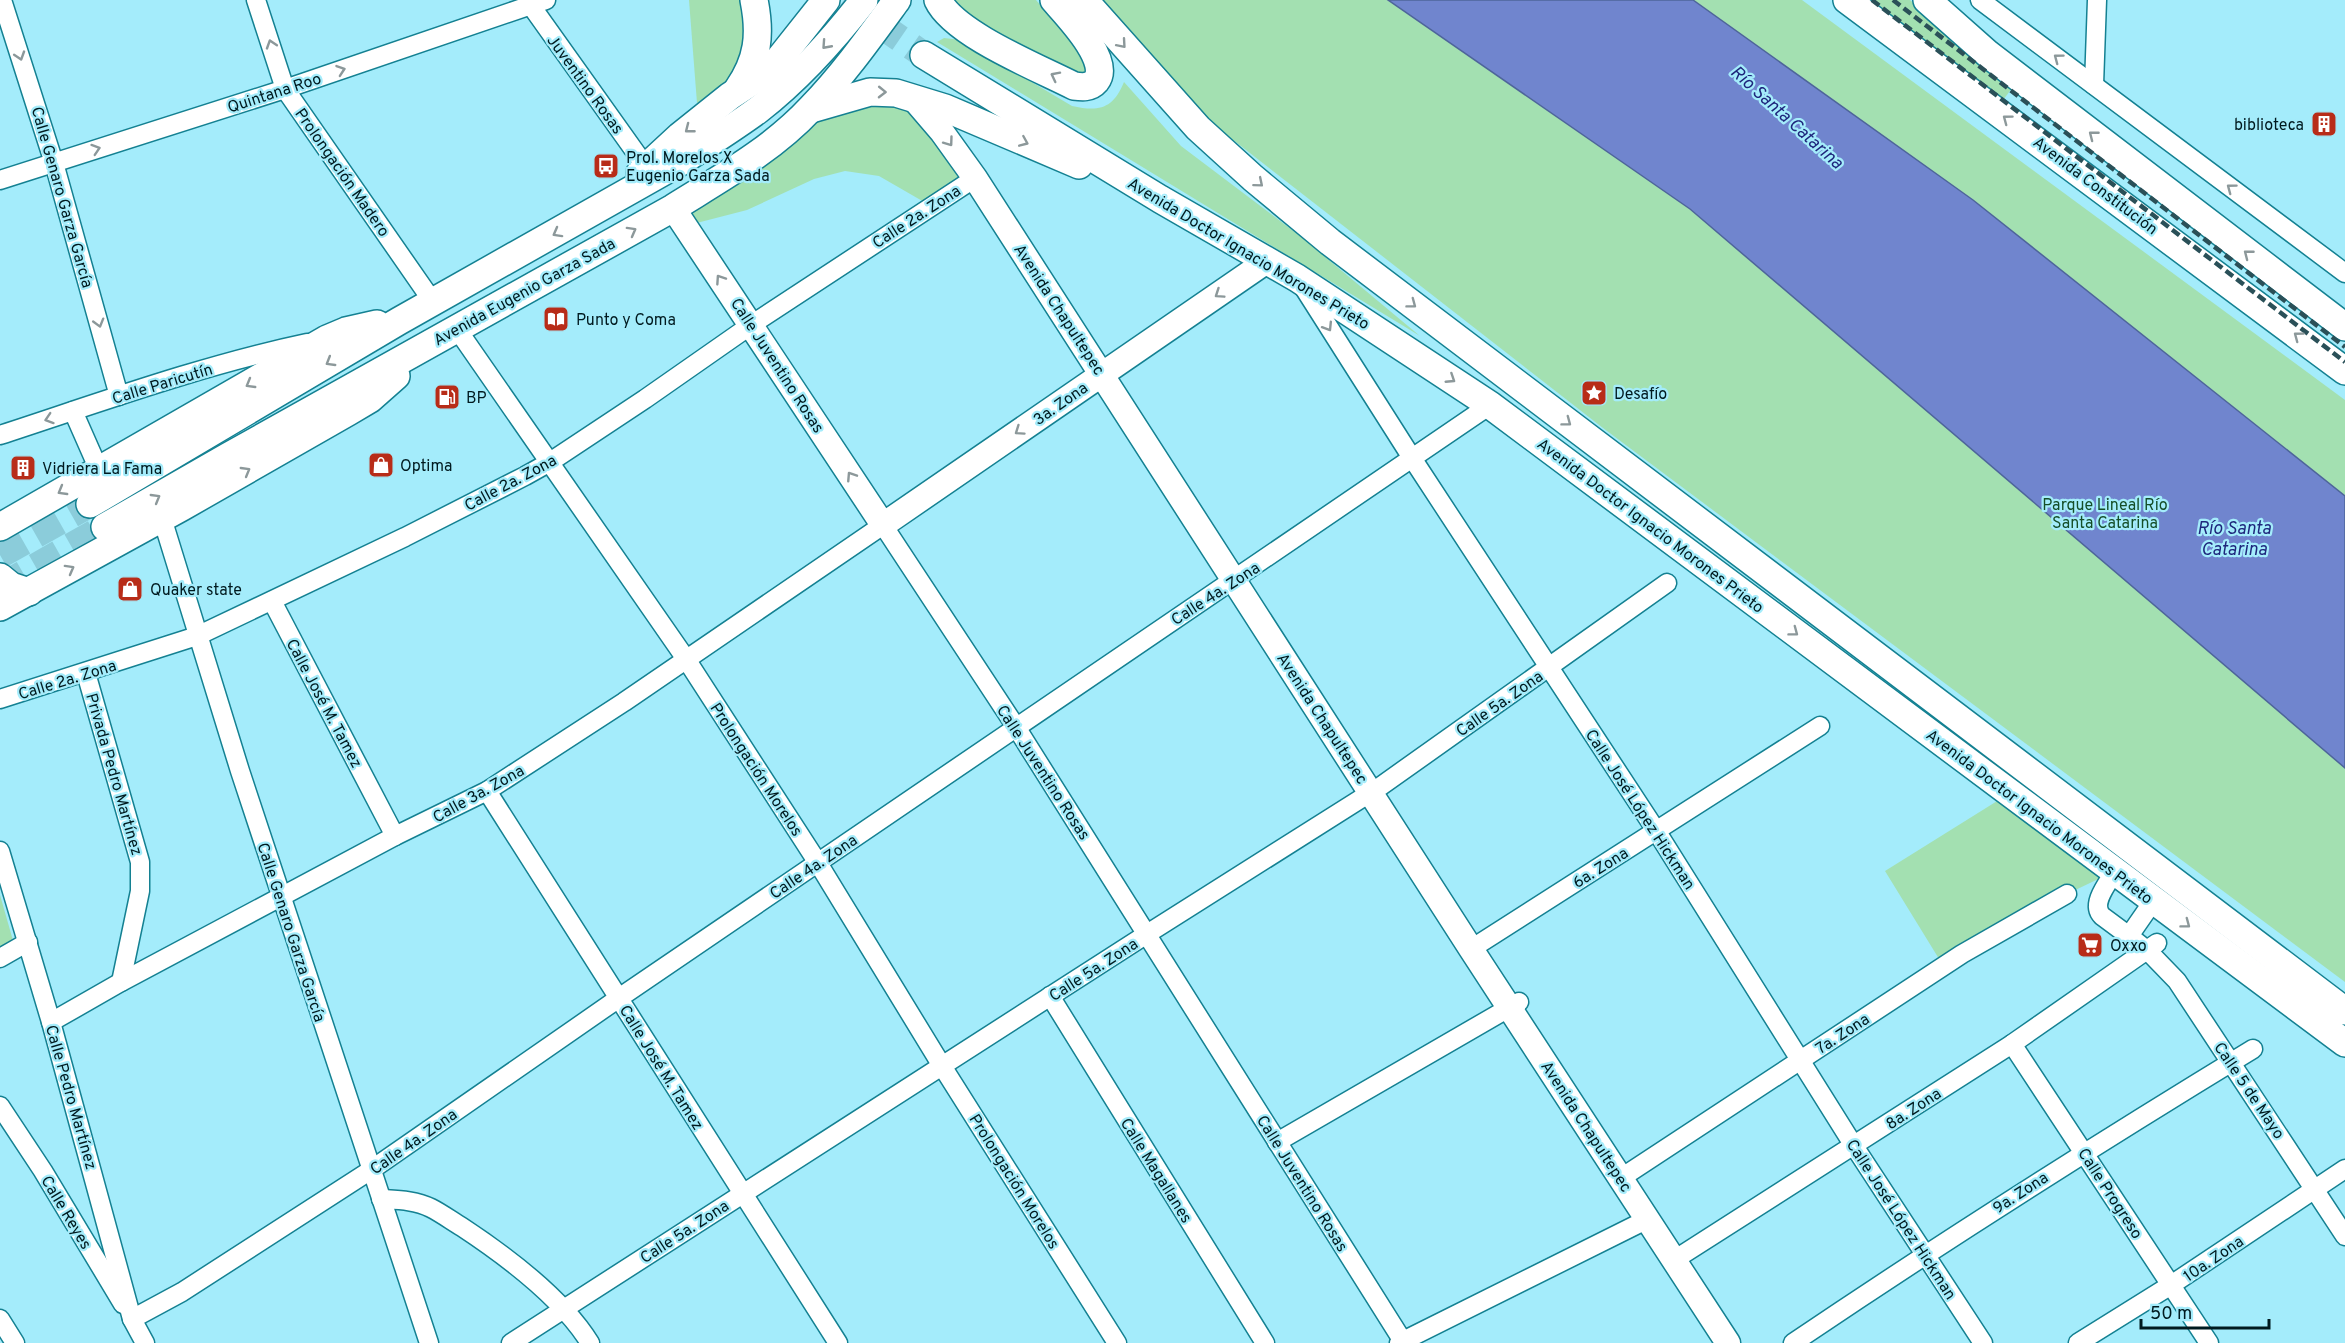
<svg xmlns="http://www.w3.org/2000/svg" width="2345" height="1343" viewBox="0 0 2345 1343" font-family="Overpass,sans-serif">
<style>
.green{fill:#a3e0b1}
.water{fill:#7085ce;stroke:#4e659a;stroke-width:1.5}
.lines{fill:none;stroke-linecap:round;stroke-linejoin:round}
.highway-tunnel{stroke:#8bccda;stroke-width:27;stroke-dasharray:27 14;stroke-linecap:butt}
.minor-casing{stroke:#148192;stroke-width:21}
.major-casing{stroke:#148192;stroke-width:27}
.highway-casing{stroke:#148192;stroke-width:30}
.minor{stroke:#fff;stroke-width:18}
.major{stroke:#fff;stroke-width:24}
.highway{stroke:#fff;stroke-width:27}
.rail{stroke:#2a5058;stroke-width:4.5;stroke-dasharray:9 4.5;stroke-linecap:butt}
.oneway{stroke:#8c989a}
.labels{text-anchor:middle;stroke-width:4.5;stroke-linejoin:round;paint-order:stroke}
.street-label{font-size:16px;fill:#001a1f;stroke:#a4ecfb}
.poi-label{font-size:16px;fill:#001a1f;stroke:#a4ecfb;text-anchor:start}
.park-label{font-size:16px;fill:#154e28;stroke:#a4ecfb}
.water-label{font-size:18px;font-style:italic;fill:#1e267c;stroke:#a4ecfb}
</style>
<rect width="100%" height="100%" fill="#a4ecfb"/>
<g class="green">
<path d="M 689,0 L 745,0 L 752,24 L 737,74 L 721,89 L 697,103 Z"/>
<path d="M 955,0 L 1036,0 L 1090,64 L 1089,72 L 1081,77 L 964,14 Z"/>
<path d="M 1102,0 L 1802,0 L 2345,400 L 2345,982 L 1603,428 L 1205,118 L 1168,81 Z"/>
<path d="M 1858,0 L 1910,0 L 2015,84 L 1998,107 Z"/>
<path d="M 944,38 L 961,40 L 1072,106 C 1099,112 1113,109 1124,82 L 1181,146 L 1300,236 L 1420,336 L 937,42 Z"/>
<path d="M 896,93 L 975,178 L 931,206 L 879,176 L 845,171 L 814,179 L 747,210 L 685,226 L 673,208 L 797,121 Z"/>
<path d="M 2010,793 L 2115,871 L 2067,894 L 1944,967 L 1885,871 Z"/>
<path d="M 0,895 L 14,944 L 0,952 Z"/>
</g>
<path class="water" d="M 1388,0 L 1693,0 L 1973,200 L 2345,496 L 2345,768 L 1690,209 Z"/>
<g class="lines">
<g class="highway-tunnel">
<path d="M 844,0 L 924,55"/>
<path d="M 0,555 L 90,504"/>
<path d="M 0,587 L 105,527"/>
</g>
<g class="minor-casing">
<g id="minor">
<path d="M 2,0 L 54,163 L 119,396"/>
<path d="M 256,0 L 285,89 L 433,302"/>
<path d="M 527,0 L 646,167"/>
<path d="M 1980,0 L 2345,273"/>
<path d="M 2094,85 L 2097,0"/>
<path d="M 0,180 L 285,89 L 546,0"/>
<path d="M 1302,285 L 1412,458 L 1657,832 L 1854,1146 L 1983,1343"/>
<path d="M 457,329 L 686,659 L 818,863 L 942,1066 L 1117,1343"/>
<path d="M 73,411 L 99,470"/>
<path d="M 0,435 C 101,402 203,365 307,343"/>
<path d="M 162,518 L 240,771 L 429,1343"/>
<path d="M 272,601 L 395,836"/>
<path d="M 86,673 L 140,862 L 140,891 L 121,982"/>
<path d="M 0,699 L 197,636 L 405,537 L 525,476 L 550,462 L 645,399 L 751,325 L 975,178"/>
<path d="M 487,791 L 838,1343"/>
<path d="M 0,851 L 51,1022 L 132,1319 L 145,1343"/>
<path d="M 2115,871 C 2108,883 2090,904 2102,916 L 2129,936 L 2154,900"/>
<path d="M 2129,936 L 2148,951 L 2177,981 L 2345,1236"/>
<path d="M 1471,949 L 1820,726"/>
<path d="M 0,958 L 28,942"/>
<path d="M 1050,996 L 1265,1343"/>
<path d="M 51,1022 L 121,982 L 395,836 L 487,791 L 624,702 L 883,525 L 1016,727 L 1404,1343"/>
<path d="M 2012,1044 L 2209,1343"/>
<path d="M 0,1106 L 43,1171 L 123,1304"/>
<path d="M 1277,1142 L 1519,1002"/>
<path d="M 1621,1178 L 1962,954 L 2067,894"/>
<path d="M 381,1199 C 398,1200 415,1200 431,1208 C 441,1213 452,1221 462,1227 C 506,1256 562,1298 590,1343"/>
<path d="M 1674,1260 L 2012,1044 L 2157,943"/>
<path d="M 0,1319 L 15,1343"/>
<path d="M 132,1319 L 182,1292 L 371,1170 L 619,998 L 1490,405"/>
<path d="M 511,1343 L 1147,934 L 1381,786 L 1667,583"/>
<path d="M 1399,1343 L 1648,1219"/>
<path d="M 1793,1343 C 1944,1241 2097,1144 2253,1049"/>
<path d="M 2078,1343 L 2171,1285 L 2345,1169"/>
</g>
</g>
<g class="major-casing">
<g id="major">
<path d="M 912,97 L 942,132 L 975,178 L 1471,949 L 1728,1343"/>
<path d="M 673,208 L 883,525 L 1267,261"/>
</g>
</g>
<g class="highway-casing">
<g id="highway">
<path d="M 938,0 C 954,34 1039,68 1074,86 C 1082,87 1090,88 1096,81 C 1112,61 1067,15 1054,0"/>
<path d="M 1084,0 L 1198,128 L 1253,178 L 1330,242 L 2345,1011"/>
<path d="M 1847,0 L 2345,371"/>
<path d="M 1927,0 L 1988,54 L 2345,327"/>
<path d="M 924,55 L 1160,199 L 1297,278 L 1490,405 L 2345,1043"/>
<path d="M 738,89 C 758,60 761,35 754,0"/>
<path d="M 811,109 L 870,92 L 896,93 L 945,108 L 1079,165"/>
<path d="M 640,173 L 680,136 L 730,96 L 765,73 L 780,58 L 826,0"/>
<path d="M 90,504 L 399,321 L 677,164 C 705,146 732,129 758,110 C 798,79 833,40 864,0"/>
<path d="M 0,527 L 327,339 L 346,331 L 377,324"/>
<path d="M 105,527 L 229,456 L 673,208 C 721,178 772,150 811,108 C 843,75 870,37 897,0"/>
<path d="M 0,577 L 11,586 L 29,592"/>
<path d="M 0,607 L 182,507 L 348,412 L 370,399 L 396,376"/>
</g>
</g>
<use href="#minor" class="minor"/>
<use href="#major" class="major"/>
<use href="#highway" class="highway"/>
<g class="rail">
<path d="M 1872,0 L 2345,362"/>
<path d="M 1893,0 L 2345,347"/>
</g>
</g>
<defs><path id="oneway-chevron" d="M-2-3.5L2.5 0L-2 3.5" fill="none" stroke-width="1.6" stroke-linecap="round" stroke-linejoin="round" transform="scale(1.5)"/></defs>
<g class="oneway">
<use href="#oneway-chevron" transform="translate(271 44) rotate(-108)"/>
<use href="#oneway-chevron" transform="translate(1122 44) rotate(49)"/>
<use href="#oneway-chevron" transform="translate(826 45) rotate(132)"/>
<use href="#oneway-chevron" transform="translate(20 56) rotate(72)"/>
<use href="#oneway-chevron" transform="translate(2058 58) rotate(-143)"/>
<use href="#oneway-chevron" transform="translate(341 70) rotate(-19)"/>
<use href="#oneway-chevron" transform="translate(1055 76) rotate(-153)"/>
<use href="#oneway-chevron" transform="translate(882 92) rotate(1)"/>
<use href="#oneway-chevron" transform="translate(2007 119) rotate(-143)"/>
<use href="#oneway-chevron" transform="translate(689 129) rotate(142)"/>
<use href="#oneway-chevron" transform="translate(2093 135) rotate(-142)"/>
<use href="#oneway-chevron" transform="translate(949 142) rotate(54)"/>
<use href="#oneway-chevron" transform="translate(1024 142) rotate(23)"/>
<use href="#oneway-chevron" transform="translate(96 149) rotate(-18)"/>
<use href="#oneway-chevron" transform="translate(1259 183) rotate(40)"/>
<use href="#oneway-chevron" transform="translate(2231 188) rotate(-143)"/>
<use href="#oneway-chevron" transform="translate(632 231) rotate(-29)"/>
<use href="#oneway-chevron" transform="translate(557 233) rotate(151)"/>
<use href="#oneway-chevron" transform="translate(2248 254) rotate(-142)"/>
<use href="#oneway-chevron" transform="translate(720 279) rotate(-124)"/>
<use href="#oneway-chevron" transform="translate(1219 294) rotate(146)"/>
<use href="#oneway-chevron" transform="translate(1412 304) rotate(37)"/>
<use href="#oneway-chevron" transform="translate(99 323) rotate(74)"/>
<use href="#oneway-chevron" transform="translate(1328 327) rotate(58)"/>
<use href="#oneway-chevron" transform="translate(2298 336) rotate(-143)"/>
<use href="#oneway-chevron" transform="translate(330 362) rotate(149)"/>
<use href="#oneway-chevron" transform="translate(1451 379) rotate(33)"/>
<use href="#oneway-chevron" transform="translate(250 384) rotate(150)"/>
<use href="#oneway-chevron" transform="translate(49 419) rotate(162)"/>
<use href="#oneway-chevron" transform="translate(1567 422) rotate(37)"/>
<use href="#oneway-chevron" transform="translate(1019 431) rotate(145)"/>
<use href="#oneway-chevron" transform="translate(246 471) rotate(-30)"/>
<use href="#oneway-chevron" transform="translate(851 476) rotate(-123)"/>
<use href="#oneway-chevron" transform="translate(62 491) rotate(150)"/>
<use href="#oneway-chevron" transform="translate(156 498) rotate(-30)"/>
<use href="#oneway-chevron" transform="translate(70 569) rotate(-29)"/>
<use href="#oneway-chevron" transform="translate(1794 632) rotate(37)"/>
<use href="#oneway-chevron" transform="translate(2186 924) rotate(37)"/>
</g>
<defs>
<g id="building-square" transform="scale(1.35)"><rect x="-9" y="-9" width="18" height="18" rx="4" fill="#b82c18" stroke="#a4ecfb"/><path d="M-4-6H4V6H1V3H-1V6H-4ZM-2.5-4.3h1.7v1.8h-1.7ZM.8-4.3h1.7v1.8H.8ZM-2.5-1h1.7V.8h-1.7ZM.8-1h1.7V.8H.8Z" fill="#fff"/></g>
<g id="bus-square" transform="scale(1.35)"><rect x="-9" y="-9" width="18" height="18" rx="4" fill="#b82c18" stroke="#a4ecfb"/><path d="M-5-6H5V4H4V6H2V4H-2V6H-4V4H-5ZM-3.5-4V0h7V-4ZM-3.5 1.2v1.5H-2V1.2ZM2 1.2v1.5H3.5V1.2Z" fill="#fff"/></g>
<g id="library-square" transform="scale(1.35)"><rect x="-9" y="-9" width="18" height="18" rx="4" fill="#b82c18" stroke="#a4ecfb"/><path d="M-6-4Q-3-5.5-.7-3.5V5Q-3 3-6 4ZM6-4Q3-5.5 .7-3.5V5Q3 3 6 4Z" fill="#fff"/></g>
<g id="sight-square" transform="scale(1.35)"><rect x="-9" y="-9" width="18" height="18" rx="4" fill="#b82c18" stroke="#a4ecfb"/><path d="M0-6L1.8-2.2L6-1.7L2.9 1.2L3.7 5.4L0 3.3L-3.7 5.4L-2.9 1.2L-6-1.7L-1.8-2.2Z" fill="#fff"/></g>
<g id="fuel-square" transform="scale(1.35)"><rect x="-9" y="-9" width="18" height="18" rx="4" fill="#b82c18" stroke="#a4ecfb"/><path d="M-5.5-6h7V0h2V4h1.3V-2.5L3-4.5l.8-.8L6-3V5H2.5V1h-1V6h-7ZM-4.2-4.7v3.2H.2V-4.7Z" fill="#fff"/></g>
<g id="shop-square" transform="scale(1.35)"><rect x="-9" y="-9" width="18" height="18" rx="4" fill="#b82c18" stroke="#a4ecfb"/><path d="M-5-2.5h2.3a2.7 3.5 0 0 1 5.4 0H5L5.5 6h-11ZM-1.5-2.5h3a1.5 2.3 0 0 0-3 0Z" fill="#fff"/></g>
<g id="supermarket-square" transform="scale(1.35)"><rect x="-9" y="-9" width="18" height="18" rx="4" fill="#b82c18" stroke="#a4ecfb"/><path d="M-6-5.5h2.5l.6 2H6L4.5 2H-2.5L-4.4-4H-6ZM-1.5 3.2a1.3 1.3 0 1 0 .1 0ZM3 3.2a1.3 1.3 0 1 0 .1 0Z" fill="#fff"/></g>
</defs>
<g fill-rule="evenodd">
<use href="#building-square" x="2324" y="124"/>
<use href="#bus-square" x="606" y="166"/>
<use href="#library-square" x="556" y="319"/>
<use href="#sight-square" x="1594" y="393"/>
<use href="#fuel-square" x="447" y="397"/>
<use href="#shop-square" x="381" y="465"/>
<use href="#building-square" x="23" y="468"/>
<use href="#shop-square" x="130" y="589"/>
<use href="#supermarket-square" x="2090" y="945"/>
</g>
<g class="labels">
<g class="street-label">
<text transform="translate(586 84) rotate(54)" y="6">Juventino Rosas</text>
<text transform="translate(274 92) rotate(-18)" y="6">Quintana Roo</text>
<text transform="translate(343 172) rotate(55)" y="6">Prolongación Madero</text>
<text transform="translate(2096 185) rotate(37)" y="6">Avenida Constitución</text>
<text transform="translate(63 197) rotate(74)" y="6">Calle Genaro Garza García</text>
<text transform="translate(916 216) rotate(-33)" y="6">Calle 2a. Zona</text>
<text transform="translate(1249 253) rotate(31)" y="6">Avenida Doctor Ignacio Morones Prieto</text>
<text transform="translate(524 291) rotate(-29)" y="6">Avenida Eugenio Garza Sada</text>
<text transform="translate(1060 309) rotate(57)" y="6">Avenida Chapultepec</text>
<text transform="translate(778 365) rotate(57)" y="6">Calle Juventino Rosas</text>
<text transform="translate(162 383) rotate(-17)" y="6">Calle Paricutín</text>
<text transform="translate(1060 403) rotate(-35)" y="6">3a. Zona</text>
<text transform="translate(510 482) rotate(-28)" y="6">Calle 2a. Zona</text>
<text transform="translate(1651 525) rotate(37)" y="6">Avenida Doctor Ignacio Morones Prieto</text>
<text transform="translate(1215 593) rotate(-33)" y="6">Calle 4a. Zona</text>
<text transform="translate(67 679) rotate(-17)" y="6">Calle 2a. Zona</text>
<text transform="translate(325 703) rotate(62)" y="6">Calle José M. Tamez</text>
<text transform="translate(1499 703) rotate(-35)" y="6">Calle 5a. Zona</text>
<text transform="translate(1323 718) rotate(57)" y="6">Avenida Chapultepec</text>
<text transform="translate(757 769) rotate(57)" y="6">Prolongación Morelos</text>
<text transform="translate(1044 772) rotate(57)" y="6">Calle Juventino Rosas</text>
<text transform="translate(115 774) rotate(74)" y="6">Privada Pedro Martínez</text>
<text transform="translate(478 793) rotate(-29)" y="6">Calle 3a. Zona</text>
<text transform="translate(1641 809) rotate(57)" y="6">Calle José López Hickman</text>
<text transform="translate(2040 816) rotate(37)" y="6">Avenida Doctor Ignacio Morones Prieto</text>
<text transform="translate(813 866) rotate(-34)" y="6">Calle 4a. Zona</text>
<text transform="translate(1600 867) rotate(-32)" y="6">6a. Zona</text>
<text transform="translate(292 932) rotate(72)" y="6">Calle Genaro Garza García</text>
<text transform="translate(1093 969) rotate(-33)" y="6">Calle 5a. Zona</text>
<text transform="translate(1842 1033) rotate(-33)" y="6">7a. Zona</text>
<text transform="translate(662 1067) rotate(58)" y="6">Calle José M. Tamez</text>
<text transform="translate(2250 1090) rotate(56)" y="6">Calle 5 de Mayo</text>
<text transform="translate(72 1097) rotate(74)" y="6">Calle Pedro Martínez</text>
<text transform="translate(1913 1108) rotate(-33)" y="6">8a. Zona</text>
<text transform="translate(1587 1126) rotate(57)" y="6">Avenida Chapultepec</text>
<text transform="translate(413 1141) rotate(-35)" y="6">Calle 4a. Zona</text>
<text transform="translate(1157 1170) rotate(58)" y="6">Calle Magallanes</text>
<text transform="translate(1015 1181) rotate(58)" y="6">Prolongación Morelos</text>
<text transform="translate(1303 1183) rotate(58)" y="6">Calle Juventino Rosas</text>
<text transform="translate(2020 1192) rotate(-33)" y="6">9a. Zona</text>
<text transform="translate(2111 1193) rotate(57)" y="6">Calle Progreso</text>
<text transform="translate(67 1212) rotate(59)" y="6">Calle Reyes</text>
<text transform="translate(1902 1219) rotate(57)" y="6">Calle José López Hickman</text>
<text transform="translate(684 1231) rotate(-33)" y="6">Calle 5a. Zona</text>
<text transform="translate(2213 1258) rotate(-34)" y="6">10a. Zona</text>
</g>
<g class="poi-label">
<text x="2304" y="130" text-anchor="end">biblioteca</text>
<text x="626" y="163">Prol. Morelos X<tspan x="626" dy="18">Eugenio Garza Sada</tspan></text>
<text x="576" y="325">Punto y Coma</text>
<text x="1614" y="399">Desafío</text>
<text x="466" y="403">BP</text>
<text x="400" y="471">Optima</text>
<text x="42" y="474">Vidriera La Fama</text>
<text x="150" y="595">Quaker state</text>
<text x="2110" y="951">Oxxo</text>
</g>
<g class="park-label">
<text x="2105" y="510">Parque Lineal Río<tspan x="2105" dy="18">Santa Catarina</tspan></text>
</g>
<g class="water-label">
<text transform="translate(1787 117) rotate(42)" y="6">Río Santa Catarina</text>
<text x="2234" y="534">Río Santa<tspan x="2234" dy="21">Catarina</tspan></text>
</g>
</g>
<path d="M2141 1319v9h128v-9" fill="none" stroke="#001a1f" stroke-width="3"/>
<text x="2150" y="1319" font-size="18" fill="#001a1f" stroke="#a4ecfb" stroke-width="4.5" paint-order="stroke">50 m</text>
</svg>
